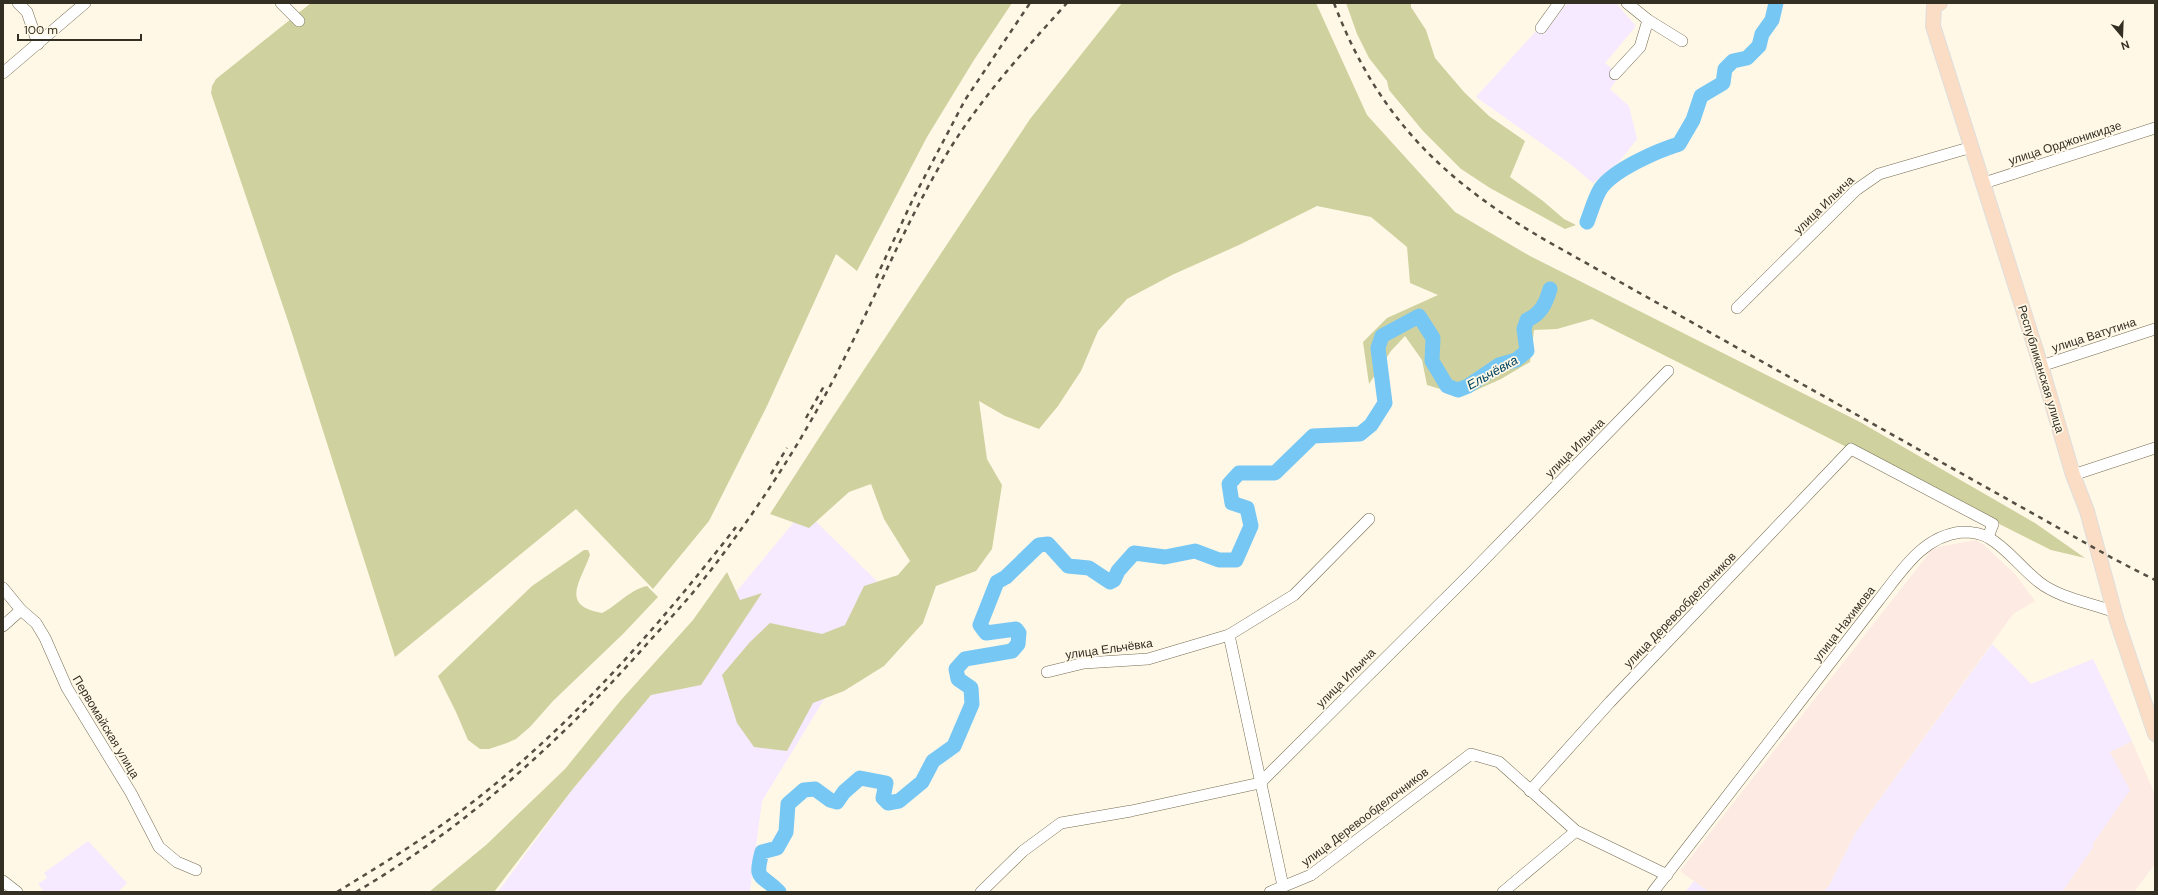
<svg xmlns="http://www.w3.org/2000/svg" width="2158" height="895" viewBox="0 0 2158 895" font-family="'DM Sans',sans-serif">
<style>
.commercial{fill:#fdeae2}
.industrial{fill:#f5eaff}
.green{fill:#cfd29f}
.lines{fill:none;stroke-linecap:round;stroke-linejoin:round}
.river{stroke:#77c7f5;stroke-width:15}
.minor-casing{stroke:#756c52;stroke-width:12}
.major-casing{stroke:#dededc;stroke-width:16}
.minor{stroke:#fff;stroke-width:11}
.major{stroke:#fbddc5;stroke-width:14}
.rail{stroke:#544f43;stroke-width:2.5;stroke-dasharray:5 5;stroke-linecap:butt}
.labels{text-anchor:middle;stroke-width:3.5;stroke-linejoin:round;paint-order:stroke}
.street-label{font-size:12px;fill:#332f23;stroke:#fff8e7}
.water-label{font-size:13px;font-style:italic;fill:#004462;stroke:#fff8e7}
</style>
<rect width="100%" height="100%" fill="#fff8e7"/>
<g class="commercial">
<path d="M 1976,540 L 1984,545 L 2015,574 L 2035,601 L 2013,614 L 1856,832 L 1830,884 L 1824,892 L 1709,892 L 1680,871 L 1933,548 Z"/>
<path d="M 2132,741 L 2155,795 L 2155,864 L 2134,892 L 2062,892 L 2093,847 L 2092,845 L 2110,752 Z"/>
</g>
<g class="industrial">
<path d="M 1567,3 L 1616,3 L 1636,26 L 1605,63 L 1620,75 L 1610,89 L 1629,106 L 1637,139 L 1620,161 L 1593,183 L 1569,163 L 1476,97 L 1537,30 L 1544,34 Z"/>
<path d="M 804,510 L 889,593 L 762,801 L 750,892 L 498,892 L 572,790 Z"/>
<path d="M 1992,644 L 2031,684 L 2093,659 L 2132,741 L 2110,752 L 2130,790 L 2092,845 L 2094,846 L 2062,892 L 1824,892 L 1830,884 L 1856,832 Z"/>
<path d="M 88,841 L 127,883 L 118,892 L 44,892 L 38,884 L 47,878 L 44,873 Z"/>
<path d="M 1694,881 L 1709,892 L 1685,892 Z"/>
</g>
<g class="green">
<path d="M 311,3 L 1012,3 L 974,60 L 927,137 L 857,271 L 836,254 L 767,406 L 709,521 L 653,589 L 576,509 L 395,657 L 290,327 L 211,93 L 212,86 L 216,79 Z"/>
<path d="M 1122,3 L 1316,3 L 1367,115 L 1455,212 L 1530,256 L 1860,422 L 2035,523 L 2085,558 L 2051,550 L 1592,319 L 1557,329 L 1534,330 L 1530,362 L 1501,379 L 1463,396 L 1427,385 L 1422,360 L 1405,336 L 1391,351 L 1369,384 L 1363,342 L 1387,318 L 1438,295 L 1410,283 L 1407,247 L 1371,217 L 1317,206 L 1239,245 L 1172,275 L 1127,299 L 1098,331 L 1081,371 L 1058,406 L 1039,429 L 1005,416 L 979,401 L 987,459 L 1002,485 L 992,549 L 976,571 L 936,586 L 923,623 L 884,666 L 844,691 L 813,703 L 787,751 L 754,747 L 737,723 L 722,675 L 750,642 L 770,623 L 822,634 L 845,625 L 864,586 L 898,575 L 910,561 L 884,519 L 871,484 L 849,492 L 809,528 L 770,514 L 828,424 L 1030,119 Z"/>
<path d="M 1346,3 L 1411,3 L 1411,7 L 1426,30 L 1435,58 L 1464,92 L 1489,116 L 1525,141 L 1510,177 L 1543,201 L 1564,219 L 1576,225 L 1565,229 L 1490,188 L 1461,169 L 1423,131 L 1389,90 L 1387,81 L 1369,58 L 1357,34 Z"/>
<path d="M 584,550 L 588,550 L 590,555 C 581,581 559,606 602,613 C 618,605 629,590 647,586 L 658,597 L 623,634 L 553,701 L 530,727 L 516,739 L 507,743 L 489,749 L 480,749 L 468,740 L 456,712 L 438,676 L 532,586 Z"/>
<path d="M 727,572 L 740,600 L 762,593 L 701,685 L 651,695 L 572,790 L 494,892 L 429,892 L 486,845 L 565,769 L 621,700 L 693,620 Z"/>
</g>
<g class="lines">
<g class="river">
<path d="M 1587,222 C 1591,212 1595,197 1601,188 C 1615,169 1657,151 1679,144 L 1693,120 L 1701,96 L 1723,83 L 1725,69 L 1733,61 L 1747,58 L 1759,46 L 1762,34 L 1772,20 L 1776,3"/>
<path d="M 779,892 C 761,873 754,882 762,852 L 777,848 L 786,832 L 788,804 L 804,790 L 815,789 L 830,800 L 837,802 L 844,792 L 860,778 L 886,783 L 883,798 L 888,803 L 899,801 L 922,782 L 933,761 L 954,746 L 972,704 L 971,688 L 958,679 L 956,669 L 965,659 L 1012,651 L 1018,644 L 1019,633 L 1016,629 L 986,633 L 980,625 L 997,582 L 1006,577 L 1039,545 L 1048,544 L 1068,566 L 1089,568 L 1110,582 L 1114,580 L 1118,571 L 1134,553 L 1165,557 L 1195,551 L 1219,560 L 1236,560 L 1251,526 L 1247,508 L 1232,503 L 1229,484 L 1239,473 L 1275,473 L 1313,436 L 1360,434 L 1371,425 L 1385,403 L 1378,348 L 1382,336 L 1419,316 L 1433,338 L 1432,361 L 1447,386 L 1458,390 L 1468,386 L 1499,365 L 1516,360 L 1527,351 L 1524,329 L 1527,320 C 1541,314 1546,303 1550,289"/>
</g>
<g class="minor-casing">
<g id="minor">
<path d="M 18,3 L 27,12 L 38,44"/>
<path d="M 281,3 L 299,21"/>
<path d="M 1627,3 L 1648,20 L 1682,41"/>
<path d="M 1541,28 L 1559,3"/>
<path d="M 3,73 L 85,3"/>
<path d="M 1615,74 L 1640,47 L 1648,20"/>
<path d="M 1984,183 L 2155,128"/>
<path d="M 1737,308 L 1856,190 L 1879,174 L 1972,147"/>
<path d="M 2041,366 L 2155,329"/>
<path d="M 2073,475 L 2155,448"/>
<path d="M 3,588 L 21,610 L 36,623 L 45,638 L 67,688 L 131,793 L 159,847 L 177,862 L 196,870"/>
<path d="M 3,626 L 21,610"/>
<path d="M 1229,635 L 1283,886"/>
<path d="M 1047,672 L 1084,663 L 1148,659 L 1229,635 L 1294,595 L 1369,519"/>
<path d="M 1530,791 L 1610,702 L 1851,449 L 1993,524 L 1988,537"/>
<path d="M 3,881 L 17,892"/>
<path d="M 981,892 L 1023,851 L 1061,823 L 1131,811 L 1260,783 L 1472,572 L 1668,371"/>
<path d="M 1270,892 L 1311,875 L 1471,754 L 1499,762 L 1576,831 L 1667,875"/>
<path d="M 1503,892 L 1576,831"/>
<path d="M 1653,892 L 1878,601 C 1901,572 1922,536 1962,532 C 1971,532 1981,533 1989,538 C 2008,549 2021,568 2039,582 C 2059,598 2091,603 2115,612"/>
</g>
</g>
<g class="major-casing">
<path id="major" d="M 1940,3 L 1934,6 L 1933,26 L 2041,366 L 2073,475 L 2087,511 L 2117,621 L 2155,734"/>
</g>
<use href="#minor" class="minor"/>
<use href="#major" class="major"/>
<g class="rail">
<path d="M 1334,3 C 1378,120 1448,185 1554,245 L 2114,559 L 2155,580"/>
<path d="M 876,278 L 914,197 L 965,100 L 1030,3"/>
<path d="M 806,418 L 824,386"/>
<path d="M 771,474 L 787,448"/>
<path d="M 337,892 C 379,866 421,841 461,811 C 566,732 655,631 736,527"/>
<path d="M 356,892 C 466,827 561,741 646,645 C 664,625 683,605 700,584 C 745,527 787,465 822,401 C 865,323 897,239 942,162 C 976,103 1022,53 1067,3"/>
</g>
</g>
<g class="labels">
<g class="street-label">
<text transform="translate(2065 143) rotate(-18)" y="4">улица Орджоникидзе</text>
<text transform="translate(1824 205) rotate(-44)" y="4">улица Ильича</text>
<text transform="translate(2094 335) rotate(-18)" y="4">улица Ватутина</text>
<text transform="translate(2041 369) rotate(73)" y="4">Республиканская улица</text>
<text transform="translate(1575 448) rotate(-45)" y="4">улица Ильича</text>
<text transform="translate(1680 610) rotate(-46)" y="4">улица Деревообделочников</text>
<text transform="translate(1844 624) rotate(-52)" y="4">улица Нахимова</text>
<text transform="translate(1109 649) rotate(-8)" y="4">улица Ельчёвка</text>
<text transform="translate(1346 678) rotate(-45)" y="4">улица Ильича</text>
<text transform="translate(106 727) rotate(59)" y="4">Первомайская улица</text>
<text transform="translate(1365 817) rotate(-37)" y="4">улица Деревообделочников</text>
</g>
<g class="water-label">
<text transform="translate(1492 372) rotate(-29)" y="5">Ельчёвка</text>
</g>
</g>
<rect width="2158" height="895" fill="none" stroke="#332f23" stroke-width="8"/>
<g transform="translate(2122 36) rotate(161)" stroke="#fff8e7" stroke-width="3" paint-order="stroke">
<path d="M0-3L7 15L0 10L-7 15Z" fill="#332f23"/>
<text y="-6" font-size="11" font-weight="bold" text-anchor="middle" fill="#332f23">N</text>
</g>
<path d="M18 34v6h123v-6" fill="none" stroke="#332f23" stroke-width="2"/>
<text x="24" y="34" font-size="12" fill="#332f23" stroke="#fff8e7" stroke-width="3" paint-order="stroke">100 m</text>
</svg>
